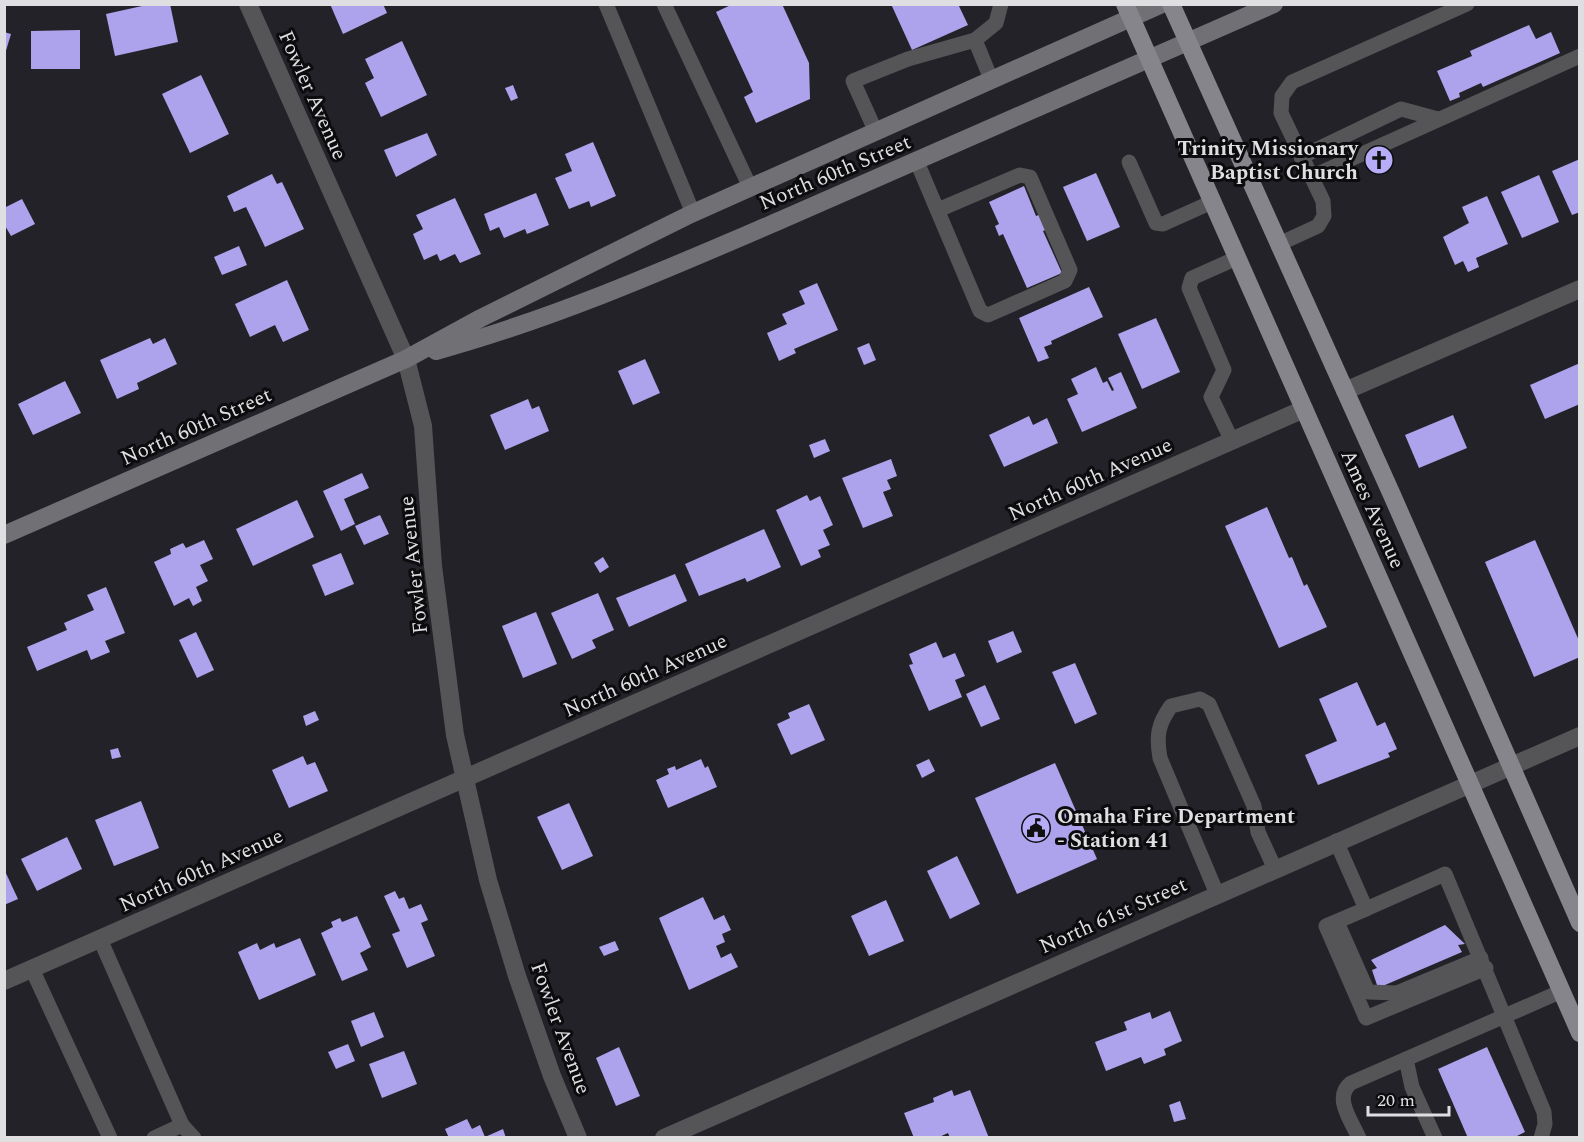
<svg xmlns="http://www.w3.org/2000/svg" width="1584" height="1142" viewBox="0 0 1584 1142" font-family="Spectral,serif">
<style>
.building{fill:#ada3ec}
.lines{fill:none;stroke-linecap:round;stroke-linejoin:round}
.lane{stroke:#555557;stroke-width:15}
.street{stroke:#555557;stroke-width:18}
.secondary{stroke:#707075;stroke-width:18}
.primary{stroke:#86858b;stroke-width:18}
.labels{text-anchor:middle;stroke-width:6;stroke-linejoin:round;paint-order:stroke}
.street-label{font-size:21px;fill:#dfdfe2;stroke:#0c0c0f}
.poi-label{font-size:21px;font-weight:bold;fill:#dfdfe2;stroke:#0c0c0f;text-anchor:end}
</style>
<rect width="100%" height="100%" fill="#232228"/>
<g class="building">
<path d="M 151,4 L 170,4 L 178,42 L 115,56 L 106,14 Z"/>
<path d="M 330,4 L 383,4 L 387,13 L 343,34 Z"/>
<path d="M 733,4 L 782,4 L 809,63 L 810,99 L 756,123 L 744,97 L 753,92 L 716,12 Z"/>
<path d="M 891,4 L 958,4 L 968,25 L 912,50 Z"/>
<path d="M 1529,25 L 1536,39 L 1551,32 L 1560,53 L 1483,87 L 1481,83 L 1459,93 L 1460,97 L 1450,101 L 1437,71 L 1472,56 L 1470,51 Z"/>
<path d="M 80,30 L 80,69 L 31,69 L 31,31 Z"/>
<path d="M 4,32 L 11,34 L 5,54 L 4,54 Z"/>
<path d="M 402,41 L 427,95 L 381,117 L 365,83 L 374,78 L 365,59 Z"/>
<path d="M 201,75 L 229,134 L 190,153 L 162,94 Z"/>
<path d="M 513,85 L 518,98 L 511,101 L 505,88 Z"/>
<path d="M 427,133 L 437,155 L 396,177 L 384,150 Z"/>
<path d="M 593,142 L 616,196 L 591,207 L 589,201 L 569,209 L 555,178 L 572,171 L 565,154 Z"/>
<path d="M 1580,159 L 1580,212 L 1572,215 L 1552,171 Z"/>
<path d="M 1096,173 L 1120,227 L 1087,241 L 1063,187 Z"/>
<path d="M 272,174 L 277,184 L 282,182 L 304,229 L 265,247 L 246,207 L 234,212 L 227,196 Z"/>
<path d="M 1539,175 L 1559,222 L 1522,238 L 1501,192 Z"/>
<path d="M 1024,186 L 1036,216 L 1041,214 L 1048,229 L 1043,231 L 1062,273 L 1027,288 L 1003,234 L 999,236 L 995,226 L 999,224 L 989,202 Z"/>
<path d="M 536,193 L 549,225 L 527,234 L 525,229 L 504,238 L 499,227 L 490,231 L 484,214 Z"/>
<path d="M 1487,196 L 1508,244 L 1476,258 L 1479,267 L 1468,272 L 1463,261 L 1455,265 L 1443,237 L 1469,223 L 1462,207 Z"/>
<path d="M 455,198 L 481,254 L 460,263 L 455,254 L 440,261 L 437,254 L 424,260 L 413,234 L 423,229 L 416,215 Z"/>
<path d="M 22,199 L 35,224 L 11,236 L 4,224 L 4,208 Z"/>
<path d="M 239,246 L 247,265 L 222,275 L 214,257 Z"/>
<path d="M 287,280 L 309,330 L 283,342 L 275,325 L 250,337 L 235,304 Z"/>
<path d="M 817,283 L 838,330 L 794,349 L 796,353 L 779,361 L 767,333 L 787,324 L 782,314 L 805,304 L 799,291 Z"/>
<path d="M 1089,287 L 1103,317 L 1051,341 L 1052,344 L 1044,347 L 1049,358 L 1038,362 L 1019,318 Z"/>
<path d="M 1156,318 L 1180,372 L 1142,389 L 1118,334 Z"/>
<path d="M 150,338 L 153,344 L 165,338 L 177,364 L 137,383 L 139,389 L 117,399 L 100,360 Z"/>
<path d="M 869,343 L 876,360 L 864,365 L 857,348 Z"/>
<path d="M 645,359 L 660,393 L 633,405 L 618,371 Z"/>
<path d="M 1580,363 L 1580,404 L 1545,419 L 1530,385 Z"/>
<path d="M 1096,367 L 1103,383 L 1107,381 L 1112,391 L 1114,390 L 1108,378 L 1121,372 L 1137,408 L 1082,432 L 1067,399 L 1078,394 L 1071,379 Z"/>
<path d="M 65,381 L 81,413 L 33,435 L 18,404 Z"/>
<path d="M 528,399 L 532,409 L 539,406 L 549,431 L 505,450 L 490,415 Z"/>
<path d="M 1453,415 L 1467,448 L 1419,468 L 1405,435 Z"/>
<path d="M 1029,416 L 1033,425 L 1047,418 L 1058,443 L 1004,467 L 989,435 Z"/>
<path d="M 825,439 L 830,451 L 814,458 L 809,445 Z"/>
<path d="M 891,459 L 897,476 L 887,480 L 891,489 L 883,492 L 893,516 L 863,528 L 842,478 Z"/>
<path d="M 362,473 L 369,488 L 344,499 L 355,524 L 341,531 L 323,491 Z"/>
<path d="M 807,495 L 810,501 L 820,496 L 833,525 L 823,530 L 830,545 L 818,550 L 821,557 L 801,566 L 776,510 Z"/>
<path d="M 297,500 L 314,537 L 253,566 L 236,529 Z"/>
<path d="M 1267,507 L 1289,558 L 1292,557 L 1304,586 L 1307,584 L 1327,627 L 1279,648 L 1225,526 Z"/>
<path d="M 380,515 L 389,534 L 364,545 L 355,526 Z"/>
<path d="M 764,529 L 781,567 L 747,582 L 745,578 L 699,596 L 685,564 Z"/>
<path d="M 204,540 L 213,559 L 200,565 L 208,581 L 196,587 L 202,601 L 193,606 L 189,598 L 174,606 L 154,562 L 171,554 L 170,549 L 183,543 L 186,548 Z"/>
<path d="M 1535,540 L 1580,643 L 1580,657 L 1534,677 L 1485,562 Z"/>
<path d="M 341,553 L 354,584 L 325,596 L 312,565 Z"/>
<path d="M 603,557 L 609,567 L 600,573 L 594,563 Z"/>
<path d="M 675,574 L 687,601 L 629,627 L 616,598 Z"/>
<path d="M 106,587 L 125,633 L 105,641 L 110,652 L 91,660 L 87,650 L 37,671 L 27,647 L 67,630 L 64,623 L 94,610 L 87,595 Z"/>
<path d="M 598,593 L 614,630 L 592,640 L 596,648 L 572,659 L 551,613 Z"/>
<path d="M 536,612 L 557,664 L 523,678 L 502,626 Z"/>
<path d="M 1013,631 L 1022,652 L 997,663 L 988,641 Z"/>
<path d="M 196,632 L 214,670 L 197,678 L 179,640 Z"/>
<path d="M 936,642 L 943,658 L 955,653 L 965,676 L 955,680 L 962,697 L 929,711 L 909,665 L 913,664 L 909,654 Z"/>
<path d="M 1075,663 L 1097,714 L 1075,724 L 1052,672 Z"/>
<path d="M 1357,682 L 1377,726 L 1385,722 L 1397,749 L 1388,753 L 1390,757 L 1318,785 L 1305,755 L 1337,741 L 1319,699 Z"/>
<path d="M 985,685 L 1000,719 L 981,727 L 966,694 Z"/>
<path d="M 809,704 L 825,740 L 791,755 L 777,724 L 790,718 L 788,713 Z"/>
<path d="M 315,711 L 319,720 L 306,726 L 303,716 Z"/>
<path d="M 118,748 L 121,757 L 112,759 L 110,750 Z"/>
<path d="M 303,756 L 307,765 L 315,762 L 328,791 L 289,808 L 272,770 Z"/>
<path d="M 701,759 L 705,768 L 708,766 L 717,787 L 668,808 L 656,780 L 669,774 L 667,769 L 675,766 L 676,770 Z"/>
<path d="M 929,759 L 935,771 L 922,778 L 916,765 Z"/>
<path d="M 1055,763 L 1097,859 L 1017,894 L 975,798 Z"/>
<path d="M 141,801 L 159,848 L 114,866 L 95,820 Z"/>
<path d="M 569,803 L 593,856 L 562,870 L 537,817 Z"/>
<path d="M 67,837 L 82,869 L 37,891 L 21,859 Z"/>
<path d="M 957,856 L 980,904 L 950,919 L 927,871 Z"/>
<path d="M 4,869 L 18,899 L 4,905 Z"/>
<path d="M 395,891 L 399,899 L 404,897 L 409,909 L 421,904 L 428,920 L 421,923 L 435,956 L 407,968 L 392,934 L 400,931 L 384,896 Z"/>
<path d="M 703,897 L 714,920 L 724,915 L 731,930 L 722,934 L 725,942 L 716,946 L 721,958 L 731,953 L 738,967 L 689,990 L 659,918 Z"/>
<path d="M 886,900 L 904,941 L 869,956 L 851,916 Z"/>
<path d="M 357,916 L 371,947 L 360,953 L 368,970 L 342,981 L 321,933 L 333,927 L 331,922 L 340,918 L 342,922 Z"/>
<path d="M 1445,925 L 1465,944 L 1458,945 L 1462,952 L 1378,988 L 1372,970 L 1377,968 L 1371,960 Z"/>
<path d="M 300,938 L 316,975 L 259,1000 L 238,952 L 257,943 L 260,950 L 274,943 L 276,948 Z"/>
<path d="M 615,941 L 619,950 L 604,956 L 599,947 Z"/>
<path d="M 1170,1011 L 1182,1041 L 1164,1049 L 1166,1055 L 1144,1064 L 1141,1057 L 1106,1071 L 1095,1042 L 1127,1030 L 1124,1022 L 1150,1012 L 1152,1019 Z"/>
<path d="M 374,1012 L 384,1037 L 361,1047 L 351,1021 Z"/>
<path d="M 348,1044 L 355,1061 L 336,1069 L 328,1052 Z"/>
<path d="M 619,1047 L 640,1096 L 616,1106 L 596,1058 Z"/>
<path d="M 1487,1047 L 1525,1132 L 1513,1138 L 1468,1138 L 1438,1069 Z"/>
<path d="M 404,1051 L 417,1084 L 382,1098 L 369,1064 Z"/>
<path d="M 952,1090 L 954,1096 L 970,1090 L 989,1138 L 950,1138 L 948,1133 L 937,1138 L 914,1138 L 904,1113 L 934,1102 L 933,1098 Z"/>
<path d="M 1180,1101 L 1186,1119 L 1174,1122 L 1169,1105 Z"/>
<path d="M 467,1119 L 472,1129 L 480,1125 L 485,1137 L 503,1129 L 506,1138 L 449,1138 L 445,1129 Z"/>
</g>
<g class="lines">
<g class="lane">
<path d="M 606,4 L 693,213"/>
<path d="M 664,4 L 750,187"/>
<path d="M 991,79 L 975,40 L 996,23 L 1001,4"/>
<path d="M 875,130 L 853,81 L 908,59 L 975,40"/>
<path d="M 1301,157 L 1401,109 L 1438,119"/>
<path d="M 917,162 L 980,311 L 988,315 L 1065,281 L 1070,270 L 1030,177 L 1020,175 L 938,210"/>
<path d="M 1129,162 L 1156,223 L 1163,224 L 1212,202"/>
<path d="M 1311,177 L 1580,56"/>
<path d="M 1279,244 L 1318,226 L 1324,216 L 1323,201 L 1281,113 L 1282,96 L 1292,82 L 1467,4"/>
<path d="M 1232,441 L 1211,397 L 1224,370 L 1189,288 L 1192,278 L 1237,258"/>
<path d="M 1336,841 L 1366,909 L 1445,874 L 1544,1112 L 1545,1124 L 1541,1138"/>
<path d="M 1217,894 L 1160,758 C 1156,736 1158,724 1171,706 L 1200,699 L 1209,704 L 1254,806 L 1258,832 L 1275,869"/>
<path d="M 1366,909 L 1326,926 L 1366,1018 L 1486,968"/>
<path d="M 1337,922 L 1368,992 L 1397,993 L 1481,958"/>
<path d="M 100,939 L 182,1125"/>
<path d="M 32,969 L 110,1138"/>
<path d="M 1406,1059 L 1412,1087 L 1435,1138"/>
<path d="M 154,1138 L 182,1125 L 194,1138"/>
<path d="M 1359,1138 C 1351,1120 1333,1097 1351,1083 L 1562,991"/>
</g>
<g class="street">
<path d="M 248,4 L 406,359 L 423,426 L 433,566 L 455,735 L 465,779 L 488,880 L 517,976 L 552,1076 L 578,1138"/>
<path d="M 1345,391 L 1580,289"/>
<path d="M 4,981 L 1304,409"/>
<path d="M 664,1138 L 1580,736"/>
</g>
<g class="secondary">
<path d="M 436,351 C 556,318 667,269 781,220 C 946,149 1109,75 1274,4"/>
<path d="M 4,535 L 406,359 L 481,318 L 691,214 L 1162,4"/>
</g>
<g class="primary">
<path d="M 1125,4 L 1580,1033"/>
<path d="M 1171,4 L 1392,495 L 1580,923"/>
</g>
</g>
<defs>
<g id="church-disc" transform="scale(1.5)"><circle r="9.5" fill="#b6acf8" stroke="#0c0c0f"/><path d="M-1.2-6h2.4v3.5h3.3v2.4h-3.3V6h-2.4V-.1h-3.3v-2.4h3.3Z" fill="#111"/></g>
<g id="civic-disc" transform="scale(1.5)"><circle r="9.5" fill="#b6acf8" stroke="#0c0c0f"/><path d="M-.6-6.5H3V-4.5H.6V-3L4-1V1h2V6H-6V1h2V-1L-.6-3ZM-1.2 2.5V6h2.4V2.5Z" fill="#111"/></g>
</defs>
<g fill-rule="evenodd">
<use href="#church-disc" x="1379" y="160"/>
<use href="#civic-disc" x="1036" y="828"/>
</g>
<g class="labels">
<g class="street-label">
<text transform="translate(313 95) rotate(66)" y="7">Fowler Avenue</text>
<text transform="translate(835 172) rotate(-23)" y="7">North 60th Street</text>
<text transform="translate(196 426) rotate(-24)" y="7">North 60th Street</text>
<text transform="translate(1090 479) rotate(-24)" y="7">North 60th Avenue</text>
<text transform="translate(1373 509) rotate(66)" y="7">Ames Avenue</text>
<text transform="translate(413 565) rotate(-96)" y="7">Fowler Avenue</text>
<text transform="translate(645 675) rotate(-24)" y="7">North 60th Avenue</text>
<text transform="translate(201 870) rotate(-24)" y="7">North 60th Avenue</text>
<text transform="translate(1113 915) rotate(-24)" y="7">North 61st Street</text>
<text transform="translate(561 1028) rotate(70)" y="7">Fowler Avenue</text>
</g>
<g class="poi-label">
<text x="1358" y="155">Trinity Missionary<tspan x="1358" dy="24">Baptist Church</tspan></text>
<text x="1057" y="823" text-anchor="start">Omaha Fire Department<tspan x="1057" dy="24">- Station 41</tspan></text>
</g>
</g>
<rect width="1584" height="1142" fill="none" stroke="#dfdfe2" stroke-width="12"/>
<path d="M1368 1106v9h81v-9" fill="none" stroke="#dfdfe2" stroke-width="3"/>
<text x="1377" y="1106" font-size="18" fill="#dfdfe2" stroke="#0c0c0f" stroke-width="4.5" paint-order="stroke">20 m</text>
</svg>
